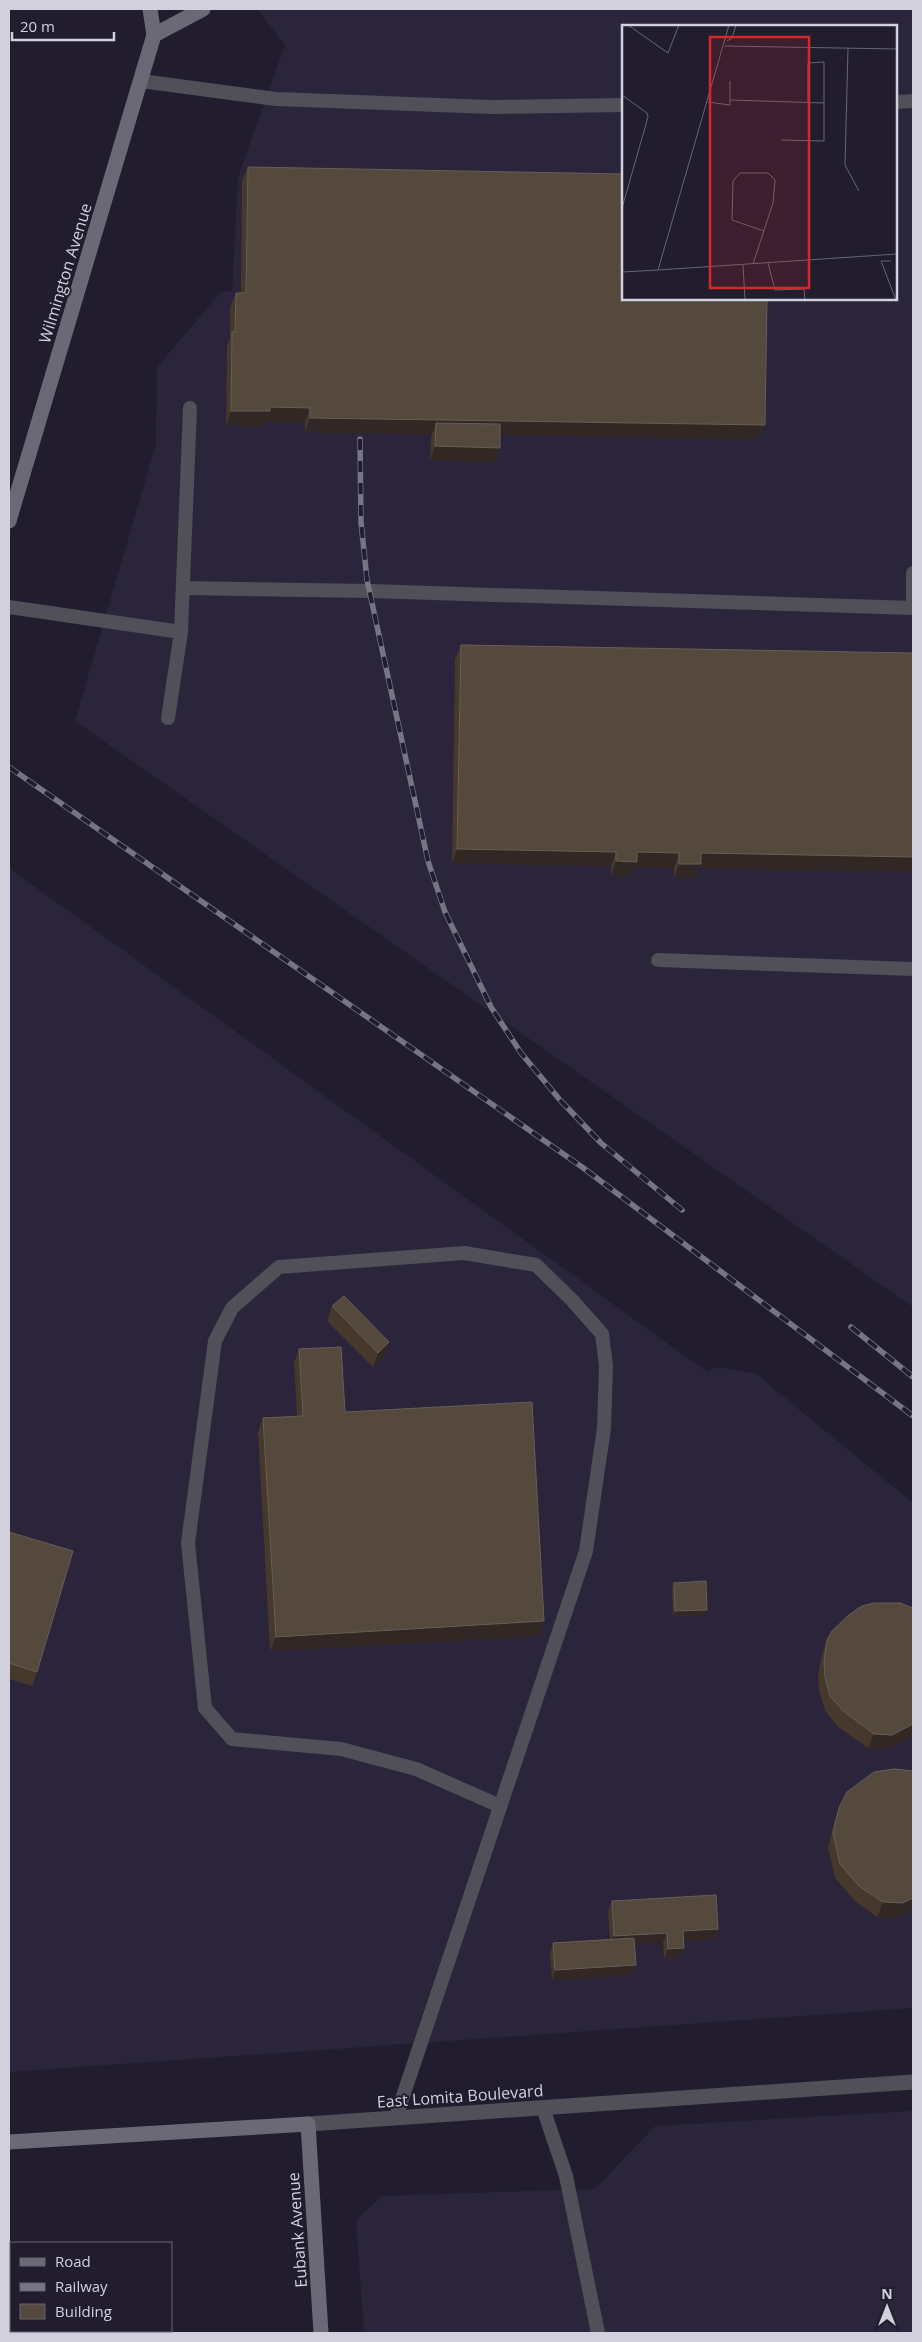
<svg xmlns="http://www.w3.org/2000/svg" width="922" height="2342" viewBox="0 0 922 2342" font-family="'Open Sans',sans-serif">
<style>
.built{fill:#2b253c;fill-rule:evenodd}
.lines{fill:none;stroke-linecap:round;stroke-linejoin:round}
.lane{stroke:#514f58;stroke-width:14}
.street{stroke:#514f58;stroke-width:15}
.secondary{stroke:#6c6977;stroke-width:15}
.rail-casing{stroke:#777483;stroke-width:5.5}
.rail{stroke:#211d2f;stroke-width:4;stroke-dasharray:11;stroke-linecap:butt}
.wall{fill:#46382a}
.shaded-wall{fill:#312724}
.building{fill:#55493d;stroke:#685e56}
.labels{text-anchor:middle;stroke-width:4;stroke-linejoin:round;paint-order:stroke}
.street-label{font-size:16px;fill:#d2d0dc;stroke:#211d2f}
.inset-road{fill:none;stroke:#686574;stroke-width:1}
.view{fill:#d62828;fill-opacity:0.15;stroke:#d62828;stroke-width:2.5}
.inset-edge{fill:none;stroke:#d2d0dc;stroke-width:2.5}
</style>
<rect width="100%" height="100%" fill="#211d2f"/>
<g class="built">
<path d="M 257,9 L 913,9 L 913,1307 L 75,721 L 156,444 L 157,367 L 221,292 L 232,291 L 238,177 L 285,45 ZM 623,26 L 896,26 L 896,299 L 623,299 Z"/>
<path d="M 9,868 L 707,1372 L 717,1367 L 756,1374 L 913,1503 L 913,2008 L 9,2072 Z"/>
<path d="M 913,2111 L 913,2333 L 364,2333 L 356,2220 L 382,2196 L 595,2189 L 655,2126 Z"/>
</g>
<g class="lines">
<g class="lane">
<path d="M 141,81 L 276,99 L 491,107 L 623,105"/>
<path d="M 896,102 L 913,101"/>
<path d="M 183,588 L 370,591 L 913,608"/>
<path d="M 9,607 L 181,632 L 190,408"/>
<path d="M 913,608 L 913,573"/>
<path d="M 168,718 L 181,632"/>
<path d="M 658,960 L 913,969"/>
<path d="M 543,2108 L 566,2176 L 598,2333"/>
<path d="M 396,2117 L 586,1551 L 604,1428 L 606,1366 L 602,1334 L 572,1300 L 536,1265 L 464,1253 L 279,1267 L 232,1308 L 215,1341 L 188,1543 L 205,1708 L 232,1739 L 341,1749 L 416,1769 L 500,1806"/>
</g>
<path class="street" d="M 308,2124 L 913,2082"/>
<g class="secondary">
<path d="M 154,35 L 203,9"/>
<path d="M 9,521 L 154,35 L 150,9"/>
<path d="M 9,2142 L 308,2124 L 321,2333"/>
</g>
<g class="rail-casing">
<g id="rail">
<path d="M 360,439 L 361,522 L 367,580 L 428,861 L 445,912 L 491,1007 L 521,1053 L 560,1100 L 601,1143 L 682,1210"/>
<path d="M 9,767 L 582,1167 L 913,1416"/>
<path d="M 851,1327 L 913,1377"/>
</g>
</g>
<use href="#rail" class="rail"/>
</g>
<g class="wall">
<path d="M 248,167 L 759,439 L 500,435 L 500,448 L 494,462 L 430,460 L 431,437 L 432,434 L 305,432 L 305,422 L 267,422 L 265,426 L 226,425 L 227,346 L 230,338 L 230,308 L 236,293 L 241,293 L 242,181 Z"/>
<path d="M 461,645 L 913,653 L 913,872 L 699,868 L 696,878 L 674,878 L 674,868 L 635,867 L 631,876 L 611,876 L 611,866 L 452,863 L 455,659 Z"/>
<path d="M 332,1306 L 389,1342 L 384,1357 L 373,1367 L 327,1321 Z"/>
<path d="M 299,1349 L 345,1412 L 544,1621 L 539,1636 L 270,1651 L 258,1432 L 263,1418 L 297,1416 L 294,1363 Z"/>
<path d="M 9,1532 L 37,1672 L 32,1686 L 9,1679 Z"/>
<path d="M 674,1583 L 705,1615 L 673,1616 L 672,1588 Z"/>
<path d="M 913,1608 L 913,1736 L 887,1749 L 868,1748 L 837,1726 L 825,1710 L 819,1691 L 818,1675 L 822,1655 L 827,1640 Z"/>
<path d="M 913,1771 L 913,1909 L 897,1918 L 877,1917 L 855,1901 L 835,1878 L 828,1848 L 834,1823 L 839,1808 Z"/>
<path d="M 612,1901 L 718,1929 L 715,1939 L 683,1941 L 684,1948 L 680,1958 L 664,1959 L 663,1943 L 634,1944 L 632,1975 L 552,1980 L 550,1953 L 553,1943 L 610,1939 L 608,1911 Z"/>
</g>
<g class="shaded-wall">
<path d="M 270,407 L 310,408 L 305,422 L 267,422 L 265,426 L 226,425 L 231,411 Z"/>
<path d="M 310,418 L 765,425 L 759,439 L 436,434 L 436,423 L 432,434 L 305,432 Z"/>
<path d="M 435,446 L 500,448 L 494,462 L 430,460 Z"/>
<path d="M 457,849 L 616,852 L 611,866 L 452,863 Z"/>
<path d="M 637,852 L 679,853 L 674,868 L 635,867 L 631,876 L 611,876 L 616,861 Z"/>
<path d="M 701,853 L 913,857 L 913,872 L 699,868 L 696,878 L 674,878 L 679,864 Z"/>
<path d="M 389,1342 L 384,1357 L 373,1367 L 378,1353 Z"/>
<path d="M 707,1610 L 705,1615 L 673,1616 L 675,1611 Z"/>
<path d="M 544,1621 L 539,1636 L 270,1651 L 276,1637 Z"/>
<path d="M 913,1724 L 913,1736 L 887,1749 L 868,1748 L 874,1734 Z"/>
<path d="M 913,1898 L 913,1909 L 897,1918 L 877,1917 L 883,1902 Z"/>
<path d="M 718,1929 L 715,1939 L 679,1941 L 683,1931 Z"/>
<path d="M 667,1933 L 663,1943 L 610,1946 L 614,1936 Z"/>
<path d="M 684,1948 L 680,1958 L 664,1959 L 668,1949 Z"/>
<path d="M 636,1965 L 632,1975 L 552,1980 L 555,1970 Z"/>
</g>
<g class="building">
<path d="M 248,167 L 623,174 L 623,299 L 767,299 L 765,425 L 310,418 L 310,408 L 270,407 L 270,411 L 231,411 L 232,332 L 235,332 L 236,293 L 246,293 Z"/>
<path d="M 436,423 L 500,424 L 500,448 L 435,446 Z"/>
<path d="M 461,645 L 913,653 L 913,857 L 701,853 L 701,864 L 679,864 L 679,853 L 637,852 L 637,862 L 616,861 L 616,852 L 457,849 Z"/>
<path d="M 344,1296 L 389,1342 L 378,1353 L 332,1306 Z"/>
<path d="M 341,1347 L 345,1412 L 532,1402 L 544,1621 L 276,1637 L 263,1418 L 303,1416 L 299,1349 Z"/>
<path d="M 9,1532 L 73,1551 L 37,1672 L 9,1663 Z"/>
<path d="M 706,1581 L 707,1610 L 675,1611 L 674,1583 Z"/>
<path d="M 874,1603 L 900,1603 L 913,1608 L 913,1724 L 892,1735 L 874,1734 L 843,1711 L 830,1696 L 825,1677 L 824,1661 L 827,1640 L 832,1631 L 850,1614 L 862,1606 Z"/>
<path d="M 894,1769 L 913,1771 L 913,1898 L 902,1903 L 883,1902 L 860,1887 L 840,1864 L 833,1833 L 839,1808 L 847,1792 L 874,1772 Z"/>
<path d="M 716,1895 L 718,1929 L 683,1931 L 684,1948 L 668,1949 L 667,1933 L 614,1936 L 612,1901 Z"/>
<path d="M 634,1938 L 636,1965 L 555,1970 L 553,1943 Z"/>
</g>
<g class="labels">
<g class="street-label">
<text transform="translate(65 273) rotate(-73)" y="6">Wilmington Avenue</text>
<text transform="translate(460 2096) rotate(-4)" y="6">East Lomita Boulevard</text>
<text transform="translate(297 2230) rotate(-94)" y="6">Eubank Avenue</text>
</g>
</g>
<g transform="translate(622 25)">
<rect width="275" height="275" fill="#211d2f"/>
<path class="inset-road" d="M 6,0 L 46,28 L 57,0M 105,16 L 110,13 L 114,0M 103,21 L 275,24M 226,23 L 223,140 L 237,166M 0,70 L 25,88 L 26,92 L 0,183M 108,75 L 202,78 L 202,116 L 159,115M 86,77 L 108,80 L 108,56M 186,77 L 186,38 L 202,37 L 202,78M 269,236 L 259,236 L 274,275M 146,238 L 153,265 L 182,264 L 183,275M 131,239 L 151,178 L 153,155 L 146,148 L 118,148 L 111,156 L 110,195 L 142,206M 121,240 L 123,275M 36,245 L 275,229M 0,247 L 36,245 L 107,0"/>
<path class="view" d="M 88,12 L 187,12 L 187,263 L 88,263 Z"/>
<rect width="275" height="275" class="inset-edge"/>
</g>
<rect width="922" height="2342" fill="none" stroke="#d2d0dc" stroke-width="20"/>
<rect x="10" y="2242" width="162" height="90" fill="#211d2f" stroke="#686574"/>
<rect x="20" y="2258" width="25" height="8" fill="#6c6977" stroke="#686574"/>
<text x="55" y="2267" font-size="15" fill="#d2d0dc">Road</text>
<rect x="20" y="2283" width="25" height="8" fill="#777483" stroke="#686574"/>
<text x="55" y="2292" font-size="15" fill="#d2d0dc">Railway</text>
<rect x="20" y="2304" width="25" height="15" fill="#55493d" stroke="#686574"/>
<text x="55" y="2317" font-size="15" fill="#d2d0dc">Building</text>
<g transform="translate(887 2307)" stroke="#211d2f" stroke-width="4" paint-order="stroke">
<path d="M0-4L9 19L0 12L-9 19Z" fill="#d2d0dc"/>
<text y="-8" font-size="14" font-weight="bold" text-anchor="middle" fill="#d2d0dc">N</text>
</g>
<path d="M12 32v8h102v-8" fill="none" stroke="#d2d0dc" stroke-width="2.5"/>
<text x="20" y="32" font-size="15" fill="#d2d0dc" stroke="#211d2f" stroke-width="4" paint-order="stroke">20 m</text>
</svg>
